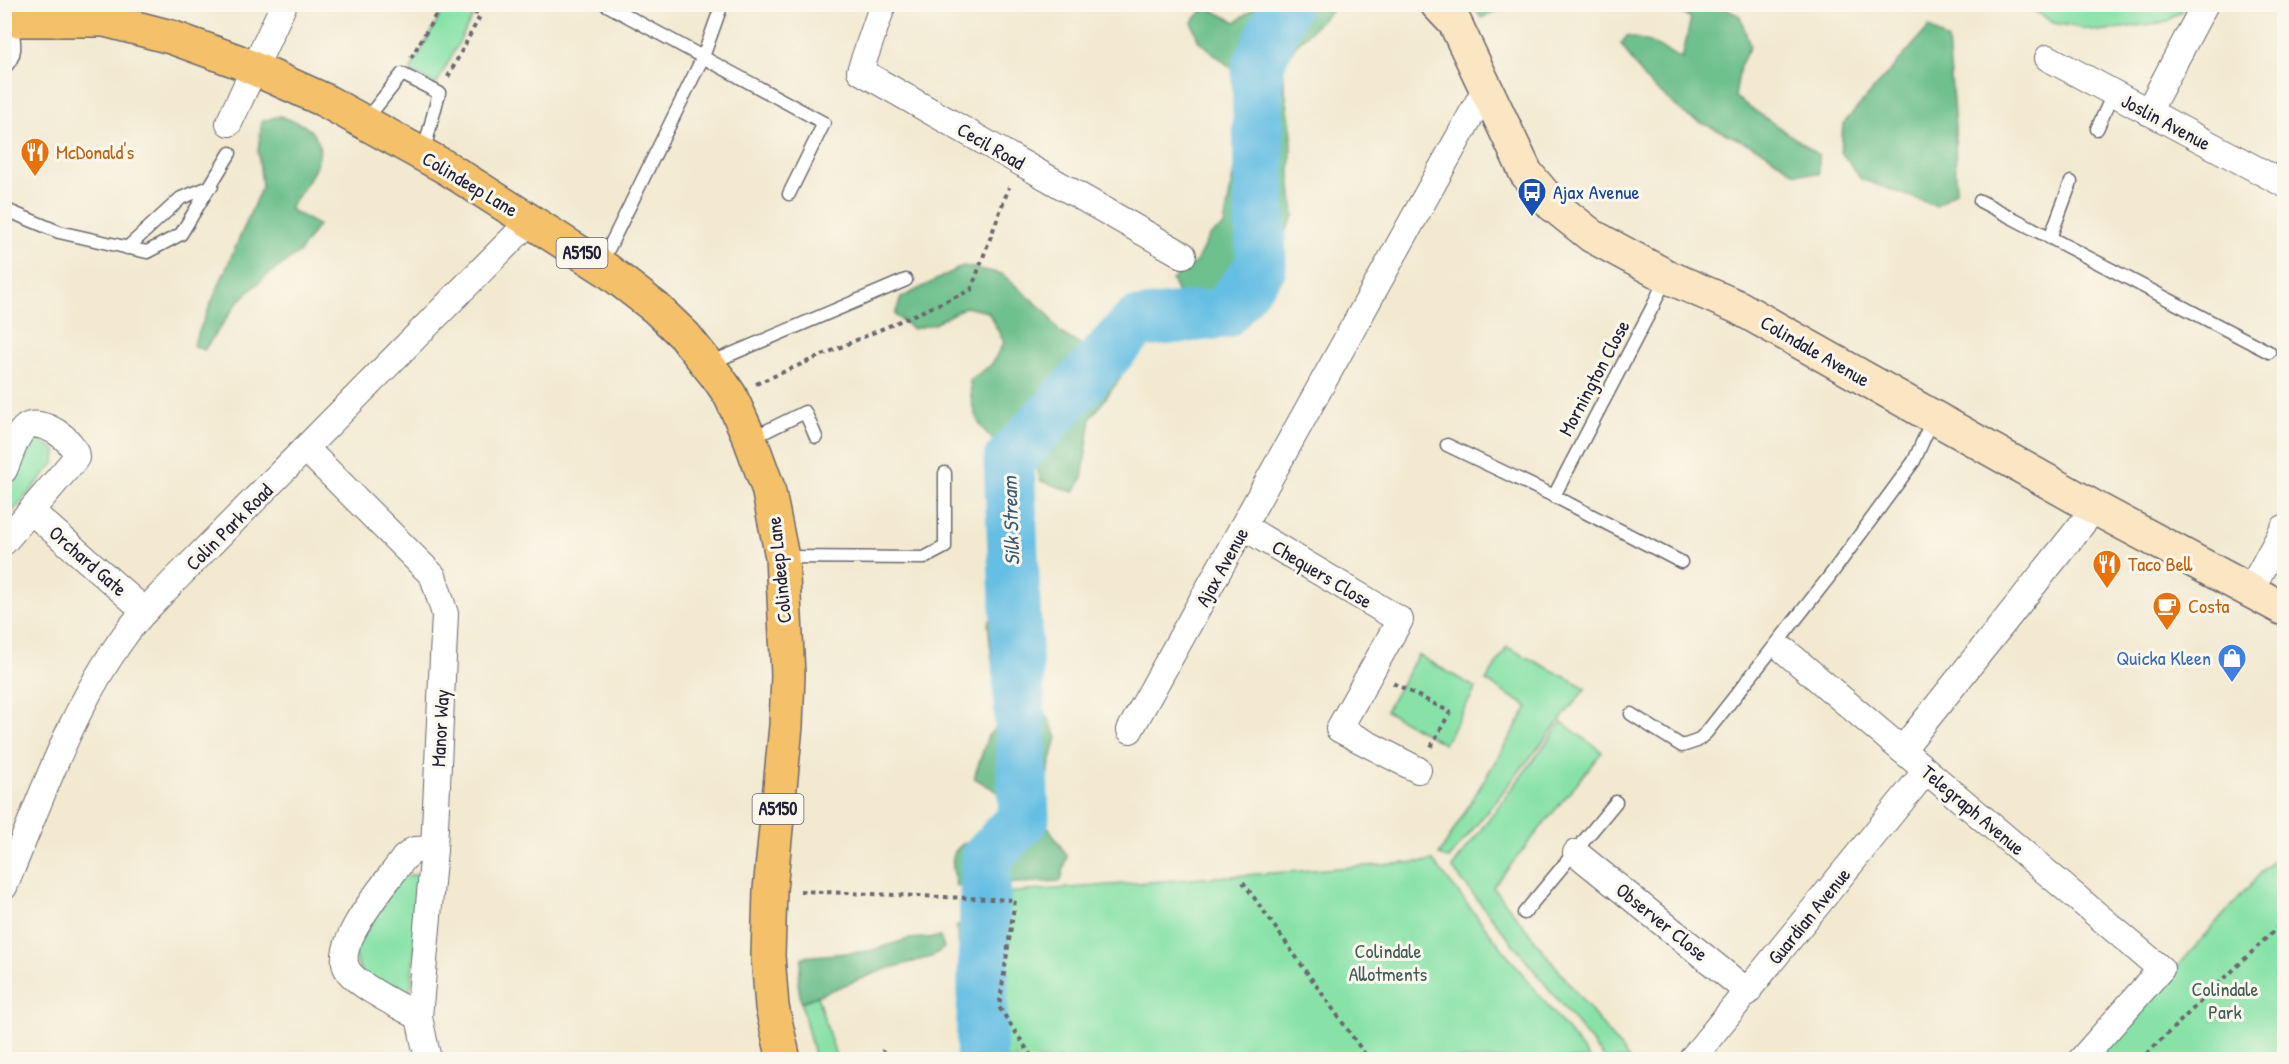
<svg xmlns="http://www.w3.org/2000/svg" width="2289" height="1064" viewBox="0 0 2289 1064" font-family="'Patrick Hand',sans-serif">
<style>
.green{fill:#88e2a7;stroke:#558271;stroke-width:1.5}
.forest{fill:#6ec08c;stroke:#487164;stroke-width:1.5}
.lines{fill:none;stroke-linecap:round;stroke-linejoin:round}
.river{stroke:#65bee3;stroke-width:51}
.lane-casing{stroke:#6b686f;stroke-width:15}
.street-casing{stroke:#6b686f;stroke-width:28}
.secondary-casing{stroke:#6b686f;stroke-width:36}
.primary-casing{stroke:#6b686f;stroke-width:36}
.path{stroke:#6b686f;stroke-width:4;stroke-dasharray:4.5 4.5;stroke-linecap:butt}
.lane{stroke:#fff;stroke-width:12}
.street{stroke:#fff;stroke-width:26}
.secondary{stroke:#fbe6c4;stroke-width:33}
.primary{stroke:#f4c16b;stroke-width:33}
.labels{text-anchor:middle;stroke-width:6;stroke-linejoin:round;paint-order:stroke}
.shield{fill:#fbf7ec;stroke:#636270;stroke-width:1.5}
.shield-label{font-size:18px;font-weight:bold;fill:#22223b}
.street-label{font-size:20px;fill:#22223b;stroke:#fbf7ec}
.food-label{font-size:20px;fill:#c56008;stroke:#fbf7ec;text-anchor:start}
.transit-label{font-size:20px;fill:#164399;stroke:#fbf7ec;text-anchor:start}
.shop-label{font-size:20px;fill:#366cbe;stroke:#fbf7ec;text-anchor:end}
.park-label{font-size:20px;fill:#415c5b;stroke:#fbf7ec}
.water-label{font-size:21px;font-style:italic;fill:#395976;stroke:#fbf7ec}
</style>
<rect width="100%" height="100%" fill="#fbf7ec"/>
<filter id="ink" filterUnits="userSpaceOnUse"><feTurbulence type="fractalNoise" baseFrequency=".0167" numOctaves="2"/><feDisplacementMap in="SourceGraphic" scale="12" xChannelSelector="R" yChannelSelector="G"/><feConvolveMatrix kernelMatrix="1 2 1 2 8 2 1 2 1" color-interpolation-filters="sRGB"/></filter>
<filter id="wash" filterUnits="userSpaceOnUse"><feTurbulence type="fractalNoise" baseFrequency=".008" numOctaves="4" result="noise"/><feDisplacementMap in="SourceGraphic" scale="24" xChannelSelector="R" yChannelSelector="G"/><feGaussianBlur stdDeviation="1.35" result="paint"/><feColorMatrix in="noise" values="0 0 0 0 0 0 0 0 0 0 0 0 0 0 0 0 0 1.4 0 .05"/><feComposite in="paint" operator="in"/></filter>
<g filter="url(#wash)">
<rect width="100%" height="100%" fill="#f2e9d0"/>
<g class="green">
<path d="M 446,5 L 473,16 L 436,85 L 410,71 Z"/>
<path d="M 2024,5 L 2189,5 L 2166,22 L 2099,31 L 2054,23 Z"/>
<path d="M 38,438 L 56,451 L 55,462 L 5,521 L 5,493 L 24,443 Z"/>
<path d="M 1507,647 L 1586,688 L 1449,859 L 1439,855 L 1528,707 L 1486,681 Z"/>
<path d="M 1418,655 L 1476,688 L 1444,744 L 1386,711 Z"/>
<path d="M 1562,722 L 1602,752 L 1493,887 L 1629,1059 L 1605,1059 L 1452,868 Z"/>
<path d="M 2284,847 L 2284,1059 L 2095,1059 Z"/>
<path d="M 1433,861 L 1590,1059 L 991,1059 L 990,894 Z"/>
<path d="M 402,875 L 421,875 L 410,999 L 361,973 L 353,951 Z"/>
<path d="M 817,996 L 837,1059 L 815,1059 L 801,1002 Z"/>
</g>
<g class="forest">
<path d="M 1258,5 L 1337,5 L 1295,46 L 1282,69 L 1292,134 L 1290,174 L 1294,216 L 1256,286 L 1203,303 L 1179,295 L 1172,280 L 1196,262 L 1209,236 L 1224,226 L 1241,131 L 1236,72 L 1198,40 L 1192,22 L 1206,7 L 1236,22 Z"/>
<path d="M 1473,5 L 1511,5 L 1481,18 Z"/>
<path d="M 1665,5 L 1718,5 L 1740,16 L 1750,46 L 1740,66 L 1735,97 L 1819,155 L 1819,174 L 1795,173 L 1760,149 L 1689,117 L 1644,79 L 1621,44 L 1627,36 L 1649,42 L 1682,59 L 1691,18 Z"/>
<path d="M 1929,27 L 1948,41 L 1955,127 L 1956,191 L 1936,206 L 1861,179 L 1841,152 L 1843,124 Z"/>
<path d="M 280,116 C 288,120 299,122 306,127 C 339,149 303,187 289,209 L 318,225 L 299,253 L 266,276 L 238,302 L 204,350 L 193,345 L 262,186 L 258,151 L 262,121 Z"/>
<path d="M 963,266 L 1002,274 L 1047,313 L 1059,332 L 1112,364 L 1121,377 L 1091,418 L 1082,479 L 1074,492 L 1041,481 L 1036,465 L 1022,496 L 1042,706 L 1057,737 L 1045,783 L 1041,816 L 1067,856 L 1061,881 L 956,886 C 955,878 951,865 953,857 C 956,840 990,834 1003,823 L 1000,793 L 974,778 L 988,736 L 999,724 L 988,623 L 1010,589 L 999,445 C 975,425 971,411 970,380 L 991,365 L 1004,342 L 988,312 L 965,307 L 934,324 L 913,329 L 895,315 L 901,298 Z"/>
<path d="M 974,920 L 987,926 L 984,1020 L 987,1059 L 961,1059 L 966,987 L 956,927 Z"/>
<path d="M 940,937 L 944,948 L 931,957 L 886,969 L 801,1002 L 798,983 L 802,957 L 870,951 L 908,939 Z"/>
</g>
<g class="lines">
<path class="river" d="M 981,1060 L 986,858 L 1024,818 L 1009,460 L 1136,323 L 1224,313 L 1261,267 L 1257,68 L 1285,4"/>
</g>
</g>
<g filter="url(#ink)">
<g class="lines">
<g class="lane-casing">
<g id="lane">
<path d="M 605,4 L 824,123 L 789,194"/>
<path d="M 4,68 C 19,55 14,40 11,22"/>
<path d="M 365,121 L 402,74 L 439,93 L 423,154"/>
<path d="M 2097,129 L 2113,94"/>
<path d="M 1980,201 L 2269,352"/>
<path d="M 4,209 L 59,232 L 147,252 L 181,234 L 230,153"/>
<path d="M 2050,238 L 2071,182"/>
<path d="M 127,248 L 181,198 L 212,186"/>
<path d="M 601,264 L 703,57 L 722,4"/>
<path d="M 708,364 L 906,280"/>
<path d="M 752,438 L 805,412 L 816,437"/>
<path d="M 1447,445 L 1554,496 L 1681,562"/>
<path d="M 1554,496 L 1653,306 L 1666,277"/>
<path d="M 783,557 L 924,558 L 945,547 L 945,473"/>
<path d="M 1631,714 L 1682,746 L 1697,741 L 1706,733 L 1829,577 L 1914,461 L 1933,418"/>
<path d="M 1524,913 L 1616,802"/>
</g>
</g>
<g class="street-casing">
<g id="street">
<path d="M 883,4 L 860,71 L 1183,255"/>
<path d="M 2048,58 L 2284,184"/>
<path d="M 2148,112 L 2205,4"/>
<path d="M 229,123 L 284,4"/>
<path d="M 307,450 L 433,576 L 445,614 L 434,849 L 419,1017 L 428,1060"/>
<path d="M 4,470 C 10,458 15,435 26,427 C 41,417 77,441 76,458 L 4,542"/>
<path d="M 31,511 L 145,611"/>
<path d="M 1244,527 L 1400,620 L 1339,729 L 1418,770"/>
<path d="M 2250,591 L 2284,528"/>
<path d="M 1785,651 L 2161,969 L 2081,1060"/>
<path d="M 1130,730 L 1486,88"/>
<path d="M 1902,750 L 2095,508"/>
<path d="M 1576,853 L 1748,992"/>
<path d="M 4,887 C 40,803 70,710 125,635 C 138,617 155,601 171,584 L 530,221"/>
<path d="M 419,1017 C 402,1007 355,985 347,969 C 333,942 388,881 404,858 L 414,850 L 434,849"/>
<path d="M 1691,1060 L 1926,771"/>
</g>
</g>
<g class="secondary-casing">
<path id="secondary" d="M 1437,4 L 1455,23 L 1526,173 L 1553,205 L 1592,236 L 1666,276 L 1738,307 L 2095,508 L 2284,609"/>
</g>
<g class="primary-casing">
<path id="primary" d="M 4,20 L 105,20 L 171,37 L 237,61 L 324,100 L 447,168 L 607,270 L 656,308 L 685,336 L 719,379 L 730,395 L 750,439 L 768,488 L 782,557 L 788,675 L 786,726 L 770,890 L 768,956 L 772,1007 L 784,1060"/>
</g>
<g class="path">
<path d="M 411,58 L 442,4"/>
<path d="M 448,77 L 480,16 L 460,4"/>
<path d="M 756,384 L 971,290 L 1009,187"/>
<path d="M 1393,683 L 1450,712 L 1431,747"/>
<path d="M 1243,882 L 1369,1060"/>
<path d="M 800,891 L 1015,900 L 999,1007 L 1034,1060"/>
<path d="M 879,1060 L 883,1050"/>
<path d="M 2140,1060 L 2284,921"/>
</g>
<use href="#lane" class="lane"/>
<use href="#street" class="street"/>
<use href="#secondary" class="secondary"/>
<use href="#primary" class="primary"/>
</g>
</g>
<defs>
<g id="restaurant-pin" transform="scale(1.5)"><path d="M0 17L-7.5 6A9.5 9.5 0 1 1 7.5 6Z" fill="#e8710a" stroke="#fbf7ec"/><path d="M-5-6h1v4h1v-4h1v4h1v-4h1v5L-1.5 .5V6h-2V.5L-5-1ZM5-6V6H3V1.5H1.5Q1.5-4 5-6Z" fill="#fff"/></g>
<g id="bus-pin" transform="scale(1.5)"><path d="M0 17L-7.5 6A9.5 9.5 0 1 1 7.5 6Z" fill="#1a4fb4" stroke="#fbf7ec"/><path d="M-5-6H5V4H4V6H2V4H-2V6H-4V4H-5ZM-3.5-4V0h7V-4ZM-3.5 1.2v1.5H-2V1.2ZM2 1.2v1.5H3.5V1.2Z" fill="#fff"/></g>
<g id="cafe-pin" transform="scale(1.5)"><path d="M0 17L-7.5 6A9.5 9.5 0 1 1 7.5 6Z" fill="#e8710a" stroke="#fbf7ec"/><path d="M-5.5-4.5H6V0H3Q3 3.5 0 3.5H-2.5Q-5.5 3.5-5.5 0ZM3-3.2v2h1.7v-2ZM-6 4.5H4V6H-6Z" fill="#fff"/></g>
<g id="shop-pin" transform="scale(1.5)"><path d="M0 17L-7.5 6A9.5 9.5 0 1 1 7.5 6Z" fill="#3f7fe0" stroke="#fbf7ec"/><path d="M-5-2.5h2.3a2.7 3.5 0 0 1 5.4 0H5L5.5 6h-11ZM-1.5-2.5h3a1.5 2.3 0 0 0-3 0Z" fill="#fff"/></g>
</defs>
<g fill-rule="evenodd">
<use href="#restaurant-pin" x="35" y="152"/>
<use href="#bus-pin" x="1532" y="192"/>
<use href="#restaurant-pin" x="2107" y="564"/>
<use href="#cafe-pin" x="2167" y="606"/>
<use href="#shop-pin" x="2232" y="658"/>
</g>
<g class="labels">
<g class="shield">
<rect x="556.5" y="238" width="51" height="30" rx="4.5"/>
<rect x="752.5" y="794" width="51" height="30" rx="4.5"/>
</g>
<g class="shield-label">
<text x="582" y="259">A5150</text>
<text x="778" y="815">A5150</text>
</g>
<g class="street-label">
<text transform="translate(2166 122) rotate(28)" y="7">Joslin Avenue</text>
<text transform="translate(991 146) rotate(30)" y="7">Cecil Road</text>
<text transform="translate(470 184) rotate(31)" y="7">Colindeep Lane</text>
<text transform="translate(1815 351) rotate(30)" y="7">Colindale Avenue</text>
<text transform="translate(1594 378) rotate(-62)" y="7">Mornington Close</text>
<text transform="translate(229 527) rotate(-45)" y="7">Colin Park Road</text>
<text transform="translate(88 561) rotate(41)" y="7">Orchard Gate</text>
<text transform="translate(1222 567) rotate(-61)" y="7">Ajax Avenue</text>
<text transform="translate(779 570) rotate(-96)" y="7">Colindeep Lane</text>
<text transform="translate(1322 574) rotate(31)" y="7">Chequers Close</text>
<text transform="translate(440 728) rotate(-87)" y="7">Manor Way</text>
<text transform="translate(1973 810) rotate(40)" y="7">Telegraph Avenue</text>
<text transform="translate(1809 916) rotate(-51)" y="7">Guardian Avenue</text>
<text transform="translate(1662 922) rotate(39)" y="7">Observer Close</text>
</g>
<g class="food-label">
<text x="56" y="159">McDonald's</text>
<text x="2128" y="571">Taco Bell</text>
<text x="2188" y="613">Costa</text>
</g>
<g class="transit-label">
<text x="1553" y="199">Ajax Avenue</text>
</g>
<g class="shop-label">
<text x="2211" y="665">Quicka Kleen</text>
</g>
<g class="park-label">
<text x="1388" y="958">Colindale<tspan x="1388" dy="23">Allotments</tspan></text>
<text x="2225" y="996">Colindale<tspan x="2225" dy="23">Park</tspan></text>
</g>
<g class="water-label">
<text transform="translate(1011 521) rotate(-92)" y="7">Silk Stream</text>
</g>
</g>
<rect width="2289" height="1064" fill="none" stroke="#fbf7ec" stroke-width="24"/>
</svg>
